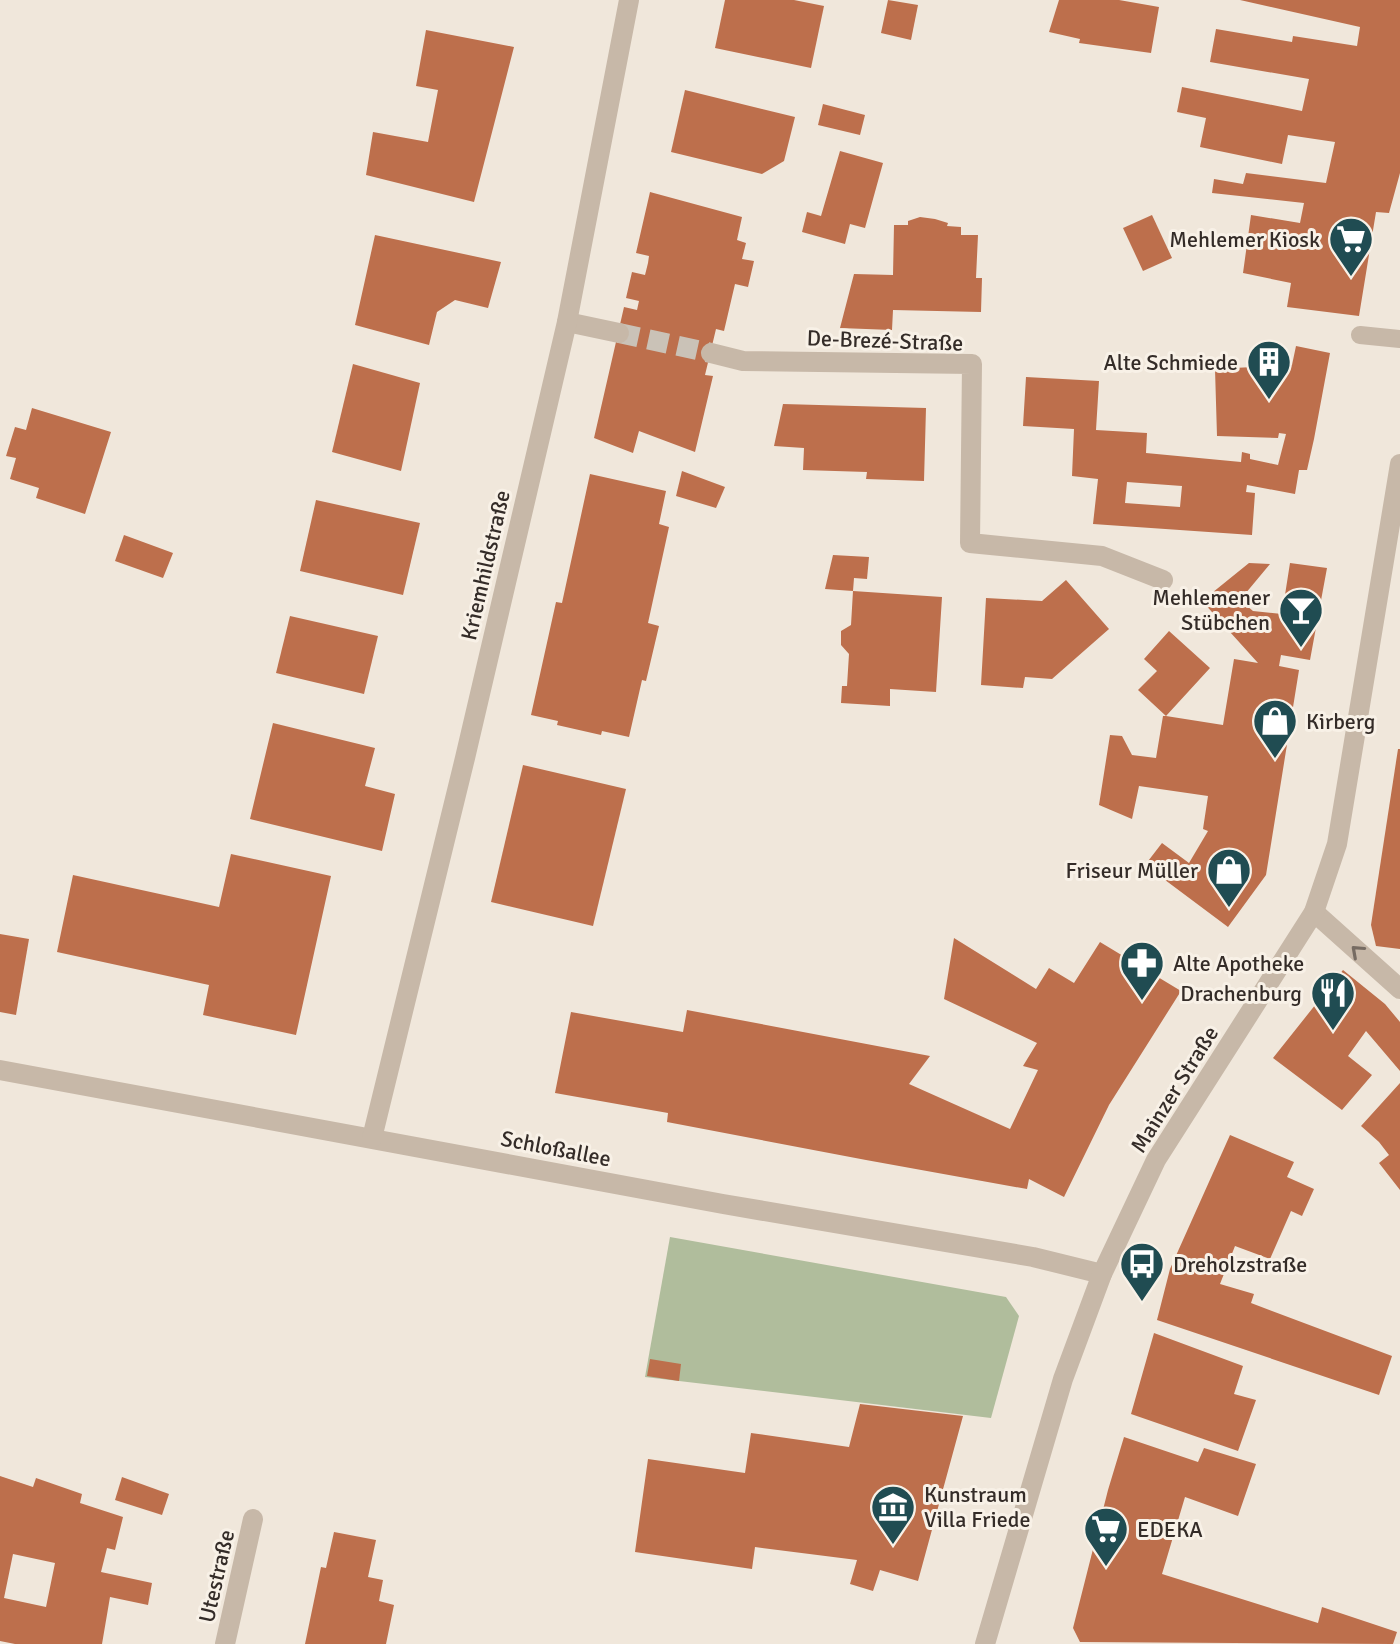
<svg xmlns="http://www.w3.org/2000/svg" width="1400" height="1644" viewBox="0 0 1400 1644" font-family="Signika,sans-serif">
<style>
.green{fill:#b0bd9c}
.building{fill:#bd6f4c;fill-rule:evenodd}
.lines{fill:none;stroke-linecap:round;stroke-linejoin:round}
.minor-tunnel{stroke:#cac2b7;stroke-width:20;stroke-dasharray:20 10;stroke-linecap:butt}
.service{stroke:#c7b8a8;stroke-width:18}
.minor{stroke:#c7b8a8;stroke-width:20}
.tertiary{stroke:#c7b8a8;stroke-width:20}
.oneway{stroke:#766b62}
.labels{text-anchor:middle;stroke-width:6;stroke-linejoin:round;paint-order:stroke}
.poi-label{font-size:22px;fill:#342c28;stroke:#f8f1e7;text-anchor:end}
.street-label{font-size:22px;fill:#342c28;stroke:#f8f1e7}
</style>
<rect width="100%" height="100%" fill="#f0e7db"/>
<path class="green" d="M 670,1237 L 1006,1297 L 1019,1316 L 991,1418 L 645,1377 Z"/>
<g class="building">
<path d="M 725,0 L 794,0 L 824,6 L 811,68 L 715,48 Z"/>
<path d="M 888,0 L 918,5 L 911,40 L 881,33 Z"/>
<path d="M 1059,0 L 1119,0 L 1159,7 L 1151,53 L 1079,43 L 1080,39 L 1049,32 Z"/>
<path d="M 1240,0 L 1400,0 L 1400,173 L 1389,213 L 1376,212 L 1359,316 L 1287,307 L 1291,283 L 1243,273 L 1251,215 L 1300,223 L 1304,203 L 1212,193 L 1214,179 L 1243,184 L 1246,173 L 1326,183 L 1335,142 L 1288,135 L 1282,164 L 1200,147 L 1206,118 L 1177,112 L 1182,87 L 1302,111 L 1309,79 L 1210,62 L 1216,29 L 1292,42 L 1293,36 L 1357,46 L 1360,27 Z"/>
<path d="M 426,30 L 514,47 L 474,202 L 366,175 L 373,132 L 428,142 L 438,90 L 416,86 Z"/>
<path d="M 685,90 L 795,117 L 784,161 L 762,174 L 671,152 Z"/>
<path d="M 823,104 L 865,115 L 860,135 L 818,125 Z"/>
<path d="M 840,151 L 883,163 L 865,228 L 850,224 L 845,244 L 802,232 L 807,212 L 821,216 Z"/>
<path d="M 650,192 L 742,217 L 737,240 L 746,243 L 742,259 L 754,261 L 748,287 L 735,284 L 724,331 L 716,329 L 705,375 L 713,376 L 695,452 L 639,431 L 633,453 L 594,438 L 624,307 L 637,310 L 639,301 L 626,298 L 632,272 L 645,275 L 648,263 L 649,256 L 636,253 Z"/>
<path d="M 1152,215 L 1172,258 L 1143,271 L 1123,228 Z"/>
<path d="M 920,217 L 935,219 L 948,223 L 947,226 L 961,227 L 961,235 L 978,235 L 976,278 L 982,278 L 981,312 L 893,310 L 892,330 L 840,328 L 854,274 L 893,275 L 894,225 L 908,225 L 908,221 Z"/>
<path d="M 375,235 L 501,262 L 488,308 L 455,300 L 437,312 L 429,345 L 355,325 Z"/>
<path d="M 1296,346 L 1330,353 L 1314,439 L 1307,470 L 1299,470 L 1295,494 L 1247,485 L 1246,492 L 1255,493 L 1252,535 L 1093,524 L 1098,479 L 1072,476 L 1074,429 L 1023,426 L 1026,377 L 1099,381 L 1096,430 L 1147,433 L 1146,453 L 1241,462 L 1242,452 L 1250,454 L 1250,459 L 1278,465 L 1286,434 L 1279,433 L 1278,438 L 1217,436 L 1215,369 L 1292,365 ZM 1127,482 L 1182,486 L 1180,507 L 1125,503 Z"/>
<path d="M 353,364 L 420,383 L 401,471 L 332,452 Z"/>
<path d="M 783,404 L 926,408 L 924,481 L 866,479 L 867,472 L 803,470 L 804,448 L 774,446 Z"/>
<path d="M 32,408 L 111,432 L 85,514 L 36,498 L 39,488 L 10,479 L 16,458 L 6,456 L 15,427 L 26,430 Z"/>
<path d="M 682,471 L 725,487 L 716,508 L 676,496 Z"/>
<path d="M 590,474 L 666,491 L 659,524 L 669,527 L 648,623 L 659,626 L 646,681 L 642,680 L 629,737 L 602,731 L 601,735 L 557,725 L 558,721 L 531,715 L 556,602 L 562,603 Z"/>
<path d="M 316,500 L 420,523 L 403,595 L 300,571 Z"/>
<path d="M 124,535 L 173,553 L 163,578 L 115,561 Z"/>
<path d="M 833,555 L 869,557 L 867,579 L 854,578 L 853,591 L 825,589 Z"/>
<path d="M 1249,563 L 1270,564 L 1240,600 L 1253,611 L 1282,614 L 1290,563 L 1327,568 L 1310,660 L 1281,655 L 1279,666 L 1299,670 L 1266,875 L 1228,927 L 1145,865 L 1162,843 L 1189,863 L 1208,831 L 1203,829 L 1208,796 L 1139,786 L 1132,819 L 1099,805 L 1110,735 L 1122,736 L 1132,755 L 1156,758 L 1163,716 L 1166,716 L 1138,690 L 1157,671 L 1144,659 L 1169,631 L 1210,668 L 1166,716 L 1223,725 L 1234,659 L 1258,663 L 1202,601 Z"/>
<path d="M 1066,580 L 1109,629 L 1052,679 L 1025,677 L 1023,688 L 981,685 L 986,598 L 1042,601 Z"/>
<path d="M 853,591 L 942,597 L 936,692 L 890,689 L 890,706 L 841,703 L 842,686 L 847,686 L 849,654 L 841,645 L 841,631 L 851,625 Z"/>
<path d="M 290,616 L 378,636 L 364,694 L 276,673 Z"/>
<path d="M 273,723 L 375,748 L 365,786 L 395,794 L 382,851 L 250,819 Z"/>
<path d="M 1398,749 L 1400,749 L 1400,949 L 1376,946 L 1371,925 Z"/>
<path d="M 523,765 L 626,789 L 593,926 L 491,902 Z"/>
<path d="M 231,854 L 331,876 L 296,1035 L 203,1015 L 209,985 L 57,952 L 73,875 L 219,907 Z"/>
<path d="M 0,934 L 29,939 L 16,1015 L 0,1012 Z"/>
<path d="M 954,938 L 1036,989 L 1049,968 L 1074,983 L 1100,942 L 1181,991 L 1109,1105 L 1064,1197 L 1029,1179 L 1027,1189 L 866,1160 L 667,1122 L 668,1113 L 555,1093 L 571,1012 L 683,1032 L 687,1010 L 930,1056 L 909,1084 L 1010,1129 L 1038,1070 L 1023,1066 L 1037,1043 L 944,999 Z"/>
<path d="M 1343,970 L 1385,1004 L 1400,1022 L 1400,1071 L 1366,1031 L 1348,1056 L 1372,1075 L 1342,1110 L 1273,1058 Z"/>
<path d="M 1400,1083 L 1400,1190 L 1379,1163 L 1389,1155 L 1379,1142 L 1361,1126 Z"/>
<path d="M 1230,1135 L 1294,1162 L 1287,1177 L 1314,1189 L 1302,1216 L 1291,1211 L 1270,1259 L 1235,1246 L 1220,1284 L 1254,1294 L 1251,1303 L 1392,1356 L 1379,1395 L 1157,1320 L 1170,1269 Z"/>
<path d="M 1154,1333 L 1243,1366 L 1234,1394 L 1256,1400 L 1238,1451 L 1131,1414 Z"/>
<path d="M 650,1359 L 681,1364 L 679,1381 L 647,1376 Z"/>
<path d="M 860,1404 L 963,1416 L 918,1581 L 880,1570 L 873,1591 L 850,1584 L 857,1560 L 755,1547 L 752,1569 L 635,1552 L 648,1459 L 745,1473 L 751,1433 L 849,1447 Z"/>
<path d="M 1124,1437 L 1198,1462 L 1204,1448 L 1256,1464 L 1238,1516 L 1185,1497 L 1162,1574 L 1318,1623 L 1322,1607 L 1397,1632 L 1393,1644 L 1080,1642 L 1073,1628 L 1108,1490 Z"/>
<path d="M 0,1476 L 33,1487 L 36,1478 L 82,1494 L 80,1503 L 123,1517 L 115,1550 L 107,1548 L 101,1572 L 152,1583 L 148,1605 L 110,1597 L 102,1644 L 15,1644 L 0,1641 ZM 13,1554 L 55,1563 L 46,1607 L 4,1598 Z"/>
<path d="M 122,1477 L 169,1494 L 162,1515 L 115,1500 Z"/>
<path d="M 334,1532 L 376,1540 L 368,1577 L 383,1580 L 379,1601 L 394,1605 L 386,1644 L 305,1644 L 321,1567 L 326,1568 Z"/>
</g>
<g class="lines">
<path class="minor-tunnel" d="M 619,333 L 711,353"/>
<path class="service" d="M 1360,335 L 1400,339"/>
<g class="minor">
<path d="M 567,322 L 619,333"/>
<path d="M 711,353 L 743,361 L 972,364 L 970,543 L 1102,556 L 1163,580"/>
<path d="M 1314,912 L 1400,989"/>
<path d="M 0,1070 L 723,1204 L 1033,1257 L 1102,1274"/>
<path d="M 372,1138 L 465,758 L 567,322 L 629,0"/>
<path d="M 225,1644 L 253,1519"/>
</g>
<path class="tertiary" d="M 985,1644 L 1063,1379 L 1102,1274 L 1156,1160 L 1314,912 L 1337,844 L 1400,464"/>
</g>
<defs><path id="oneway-chevron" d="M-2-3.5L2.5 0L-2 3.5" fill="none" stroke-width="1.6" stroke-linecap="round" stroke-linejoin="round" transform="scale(2)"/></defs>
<use class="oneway" href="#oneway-chevron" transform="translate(1357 951) rotate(-138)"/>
<defs>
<g id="supermarket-pin" transform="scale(2.3)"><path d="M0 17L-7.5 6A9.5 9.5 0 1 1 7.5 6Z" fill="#204c52" stroke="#f8f1e7"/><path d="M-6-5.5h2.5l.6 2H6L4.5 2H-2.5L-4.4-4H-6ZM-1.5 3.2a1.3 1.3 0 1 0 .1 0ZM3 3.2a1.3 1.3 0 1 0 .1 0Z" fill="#fff"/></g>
<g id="building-pin" transform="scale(2.3)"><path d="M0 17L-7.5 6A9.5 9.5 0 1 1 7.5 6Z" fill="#204c52" stroke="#f8f1e7"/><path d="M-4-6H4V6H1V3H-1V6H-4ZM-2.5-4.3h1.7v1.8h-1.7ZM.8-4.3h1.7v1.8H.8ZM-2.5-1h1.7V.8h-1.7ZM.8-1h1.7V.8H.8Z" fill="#fff"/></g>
<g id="bar-pin" transform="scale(2.3)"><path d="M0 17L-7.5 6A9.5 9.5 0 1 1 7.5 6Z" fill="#204c52" stroke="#f8f1e7"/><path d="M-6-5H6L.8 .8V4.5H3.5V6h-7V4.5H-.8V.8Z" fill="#fff"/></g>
<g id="shop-pin" transform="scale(2.3)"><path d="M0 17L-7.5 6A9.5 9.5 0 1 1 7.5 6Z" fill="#204c52" stroke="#f8f1e7"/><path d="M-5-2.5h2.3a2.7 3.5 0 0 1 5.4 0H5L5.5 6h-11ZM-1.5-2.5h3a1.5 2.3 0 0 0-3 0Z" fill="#fff"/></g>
<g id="pharmacy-pin" transform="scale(2.3)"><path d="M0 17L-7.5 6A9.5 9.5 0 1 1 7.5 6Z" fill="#204c52" stroke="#f8f1e7"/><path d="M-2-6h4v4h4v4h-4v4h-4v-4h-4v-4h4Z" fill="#fff"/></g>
<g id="restaurant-pin" transform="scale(2.3)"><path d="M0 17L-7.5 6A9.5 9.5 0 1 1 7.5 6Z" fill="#204c52" stroke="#f8f1e7"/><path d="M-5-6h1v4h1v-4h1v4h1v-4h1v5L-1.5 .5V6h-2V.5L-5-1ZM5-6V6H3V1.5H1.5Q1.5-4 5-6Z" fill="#fff"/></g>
<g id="bus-pin" transform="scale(2.3)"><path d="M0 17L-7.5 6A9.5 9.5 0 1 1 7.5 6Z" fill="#204c52" stroke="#f8f1e7"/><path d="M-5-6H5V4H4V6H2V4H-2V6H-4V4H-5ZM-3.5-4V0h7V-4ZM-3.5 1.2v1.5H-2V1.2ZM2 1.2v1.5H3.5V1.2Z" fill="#fff"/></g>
<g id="museum-pin" transform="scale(2.3)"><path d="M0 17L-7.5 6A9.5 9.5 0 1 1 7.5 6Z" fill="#204c52" stroke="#f8f1e7"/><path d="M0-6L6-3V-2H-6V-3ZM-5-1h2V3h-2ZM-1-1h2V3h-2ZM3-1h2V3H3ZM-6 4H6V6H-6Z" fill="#fff"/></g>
</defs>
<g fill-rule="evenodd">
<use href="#supermarket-pin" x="1351" y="239"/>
<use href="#building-pin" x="1269" y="362"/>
<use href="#bar-pin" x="1301" y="610"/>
<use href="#shop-pin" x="1275" y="721"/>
<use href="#shop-pin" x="1229" y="870"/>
<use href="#pharmacy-pin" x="1142" y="963"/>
<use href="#restaurant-pin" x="1333" y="993"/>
<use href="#bus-pin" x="1142" y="1264"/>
<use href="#museum-pin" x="893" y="1507"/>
<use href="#supermarket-pin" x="1106" y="1529"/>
</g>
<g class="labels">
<g class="poi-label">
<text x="1320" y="247">Mehlemer Kiosk</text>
<text x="1238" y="370">Alte Schmiede</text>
<text x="1270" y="605">Mehlemener<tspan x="1270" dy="25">Stübchen</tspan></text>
<text x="1306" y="729" text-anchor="start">Kirberg</text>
<text x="1198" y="878">Friseur Müller</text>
<text x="1173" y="971" text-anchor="start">Alte Apotheke</text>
<text x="1302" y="1001">Drachenburg</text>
<text x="1173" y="1272" text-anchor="start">Dreholzstraße</text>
<text x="924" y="1502" text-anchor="start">Kunstraum<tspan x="924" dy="25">Villa Friede</tspan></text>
<text x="1137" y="1537" text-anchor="start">EDEKA</text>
</g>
<g class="street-label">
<text transform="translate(885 340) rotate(2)" y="8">De-Brezé-Straße</text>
<text transform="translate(485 565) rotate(-77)" y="8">Kriemhildstraße</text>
<text transform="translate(1174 1089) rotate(-58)" y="8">Mainzer Straße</text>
<text transform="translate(556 1148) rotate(11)" y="8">Schloßallee</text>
<text transform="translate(216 1576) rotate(-77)" y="8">Utestraße</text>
</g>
</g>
</svg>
